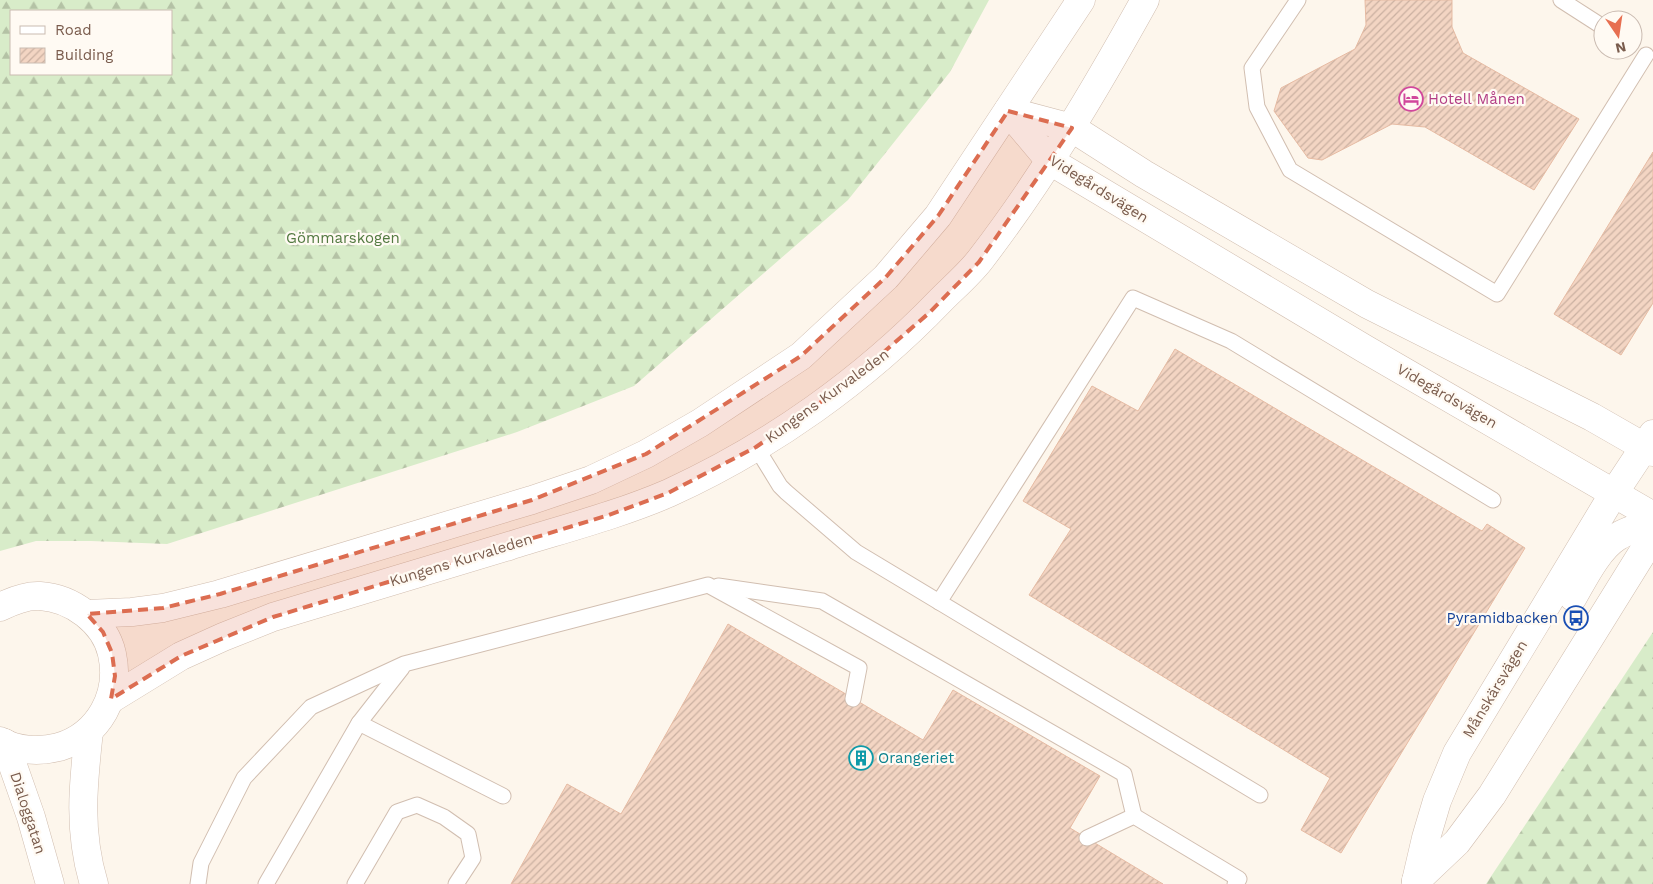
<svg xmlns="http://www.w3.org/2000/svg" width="1653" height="884" viewBox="0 0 1653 884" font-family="'Work Sans',sans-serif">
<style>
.forest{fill:url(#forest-firs);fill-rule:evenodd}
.building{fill:url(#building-hatch);stroke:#e6bba3}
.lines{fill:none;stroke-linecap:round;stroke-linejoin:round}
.service-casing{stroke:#d1beb0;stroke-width:17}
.minor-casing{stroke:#d1beb0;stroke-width:29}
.tertiary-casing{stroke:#d1beb0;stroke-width:29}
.service{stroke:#fff;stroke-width:15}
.minor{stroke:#fff;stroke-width:28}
.tertiary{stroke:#fff;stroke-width:28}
.marked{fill:#dc6d51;fill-opacity:0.2;stroke:#dc6d51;stroke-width:4;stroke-dasharray:10 6;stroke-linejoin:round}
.labels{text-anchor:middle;stroke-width:4.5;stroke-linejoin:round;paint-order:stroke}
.hotel-label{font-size:15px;fill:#b23c85;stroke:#fffaf3;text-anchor:start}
.street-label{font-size:15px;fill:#7a5c4d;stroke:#fffaf3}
.park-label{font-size:15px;fill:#537a41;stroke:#fffaf3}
.transit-label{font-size:15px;fill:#164399;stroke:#fffaf3;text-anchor:end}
.culture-label{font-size:15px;fill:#0d838f;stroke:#fffaf3;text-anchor:start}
</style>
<defs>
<pattern id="forest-firs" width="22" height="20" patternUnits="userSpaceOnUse" patternTransform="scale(1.25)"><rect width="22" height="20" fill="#d8ecc9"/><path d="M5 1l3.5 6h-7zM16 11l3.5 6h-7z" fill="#b4c2a5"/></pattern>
<pattern id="building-hatch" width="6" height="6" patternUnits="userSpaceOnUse" patternTransform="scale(1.25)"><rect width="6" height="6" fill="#f3d5c3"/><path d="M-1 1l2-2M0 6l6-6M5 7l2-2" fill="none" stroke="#cab0a1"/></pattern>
</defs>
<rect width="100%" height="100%" fill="#fdf6ec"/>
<g class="forest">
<path d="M 0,0 L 989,0 L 950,72 L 848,200 L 634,386 L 517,432 L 167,544 L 91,541 L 36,541 L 0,551 ZM 11,11 L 171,11 L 171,74 L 11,74 Z"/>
<path d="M 1653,632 L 1653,884 L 1486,884 Z"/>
</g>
<g class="building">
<path d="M 1365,0 L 1452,0 L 1452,27 L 1463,53 L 1579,119 L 1534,190 L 1425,127 L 1392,124 L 1322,160 L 1308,158 L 1274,111 L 1281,88 L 1355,49 L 1366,25 Z"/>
<path d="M 1653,152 L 1653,303 L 1621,355 L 1554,314 Z"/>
<path d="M 1175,349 L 1482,531 L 1487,524 L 1525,548 L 1341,853 L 1301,830 L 1330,778 L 1029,595 L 1071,529 L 1023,501 L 1092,386 L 1138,411 Z"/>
<path d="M 728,624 L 923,740 L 953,690 L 1100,776 L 1070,828 L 1163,884 L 511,884 L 567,784 L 621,814 Z"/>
</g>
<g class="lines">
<g class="service-casing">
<g id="service">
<path d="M 1298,0 L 1252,68 L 1257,107 L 1290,170 L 1497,294 L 1646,55"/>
<path d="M 1561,0 L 1603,27"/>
<path d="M 756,447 L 780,486 L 786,492 L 856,552 L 1260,795"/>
<path d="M 718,586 L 822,601 L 1124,774 L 1134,816"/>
<path d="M 939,602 L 1133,298 L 1231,341 L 1493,500"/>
<path d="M 359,723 L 402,668"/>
<path d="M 1087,838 L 1134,816 L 1239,879 L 1235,884"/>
<path d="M 198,884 L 201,863 L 244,778 L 311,707 L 404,664 L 708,585 L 859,668 L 853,699"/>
<path d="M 266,884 L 359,723 L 503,796"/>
<path d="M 355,884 L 397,812 L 417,805 L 444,817 L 468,834 L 473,858 L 456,884"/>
</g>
</g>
<g class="minor-casing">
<g id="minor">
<path d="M 1573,597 C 1584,578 1598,549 1617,537 C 1627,530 1641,527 1653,523"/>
<path d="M 1416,881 L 1426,838 L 1437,801 L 1457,753 L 1614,493 L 1653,434"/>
<path d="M 1416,881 L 1457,842 L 1492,795 L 1653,536"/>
</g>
</g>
<g class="tertiary-casing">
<g id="tertiary">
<path d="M 1008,111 L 1050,161 L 1365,349 L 1653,516"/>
<path d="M 1008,111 L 1072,128 L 1144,174 L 1367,304 L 1592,417 L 1653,452"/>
<path d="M 0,607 C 12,601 26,595 40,596 C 72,598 105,622 112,654 C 121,695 99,735 59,747 C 40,752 17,751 0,741"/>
<path d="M 87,614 L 132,612 L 163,608 L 220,594 L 532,500 L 591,480 L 646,454 L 700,423 L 801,356 L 886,277 L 938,216 L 1081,0"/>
<path d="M 111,699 L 181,656 L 223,637 L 273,617 C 352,593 431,569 509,546 C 563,529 618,515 669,493 C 770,447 864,380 941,300 C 954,287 969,274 980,260 C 1043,178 1095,90 1145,0"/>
<path d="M 89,731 C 83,785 78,831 94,884"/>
<path d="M 5,743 L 31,817 L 50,884"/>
</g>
</g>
<use href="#service" class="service"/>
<use href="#minor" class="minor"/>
<use href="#tertiary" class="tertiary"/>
</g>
<path class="marked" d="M 1008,111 L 1072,128 L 979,262 L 929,313 L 848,383 L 756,447 L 668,493 L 609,515 L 273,617 L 181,656 L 111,699 L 115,676 L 112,653 L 103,632 L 87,614 L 163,608 L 220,594 L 532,500 L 646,454 L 801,356 L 886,277 L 938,216 Z"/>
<defs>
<g id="hotel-ring" transform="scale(1.25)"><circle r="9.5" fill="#fffaf3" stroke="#d1479c" stroke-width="1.5"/><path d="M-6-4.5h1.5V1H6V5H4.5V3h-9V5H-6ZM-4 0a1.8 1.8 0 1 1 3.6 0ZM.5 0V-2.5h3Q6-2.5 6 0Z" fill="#d1479c"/></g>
<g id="bus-ring" transform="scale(1.25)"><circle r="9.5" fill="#fffaf3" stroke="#1a4fb4" stroke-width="1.5"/><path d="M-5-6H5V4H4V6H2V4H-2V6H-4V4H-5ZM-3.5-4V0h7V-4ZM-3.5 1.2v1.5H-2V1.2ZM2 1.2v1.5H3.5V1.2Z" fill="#1a4fb4"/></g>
<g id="building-ring" transform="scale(1.25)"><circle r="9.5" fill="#fffaf3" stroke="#0f9aa8" stroke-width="1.5"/><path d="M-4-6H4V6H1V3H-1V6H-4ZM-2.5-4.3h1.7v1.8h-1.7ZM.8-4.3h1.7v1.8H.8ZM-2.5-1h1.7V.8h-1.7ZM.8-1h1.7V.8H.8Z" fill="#0f9aa8"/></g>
</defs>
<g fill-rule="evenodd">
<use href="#hotel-ring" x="1411" y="99"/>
<use href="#bus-ring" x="1576" y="618"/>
<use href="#building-ring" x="861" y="758"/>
</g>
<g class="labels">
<g class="hotel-label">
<text x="1428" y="104">Hotell Månen</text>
</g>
<g class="street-label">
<text transform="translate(1099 189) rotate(32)" y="5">Videgårdsvägen</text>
<text transform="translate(827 396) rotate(-36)" y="5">Kungens Kurvaleden</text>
<text transform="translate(1447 396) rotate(30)" y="5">Videgårdsvägen</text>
<text transform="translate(461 560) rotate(-17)" y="5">Kungens Kurvaleden</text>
<text transform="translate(1495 689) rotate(-59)" y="5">Månskärsvägen</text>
<text transform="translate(28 813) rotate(72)" y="5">Dialoggatan</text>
</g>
<g class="park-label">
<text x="343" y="243">Gömmarskogen</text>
</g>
<g class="transit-label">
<text x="1558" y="623">Pyramidbacken</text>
</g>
<g class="culture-label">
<text x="878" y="763">Orangeriet</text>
</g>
</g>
<rect x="10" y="10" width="162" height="65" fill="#fffaf3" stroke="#cabbb1"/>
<rect x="20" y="26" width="25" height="8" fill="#ffffff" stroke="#cabbb1"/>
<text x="55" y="35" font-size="15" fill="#7a5c4d">Road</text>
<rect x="20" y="48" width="25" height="15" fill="url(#building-hatch)" stroke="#cabbb1"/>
<text x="55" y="60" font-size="15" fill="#7a5c4d">Building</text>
<g transform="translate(1618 35) rotate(167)"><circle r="24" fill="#fffaf3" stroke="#cabbb1"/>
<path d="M0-4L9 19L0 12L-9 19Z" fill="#e76f51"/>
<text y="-8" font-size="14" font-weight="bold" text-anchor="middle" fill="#7a5c4d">N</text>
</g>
</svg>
